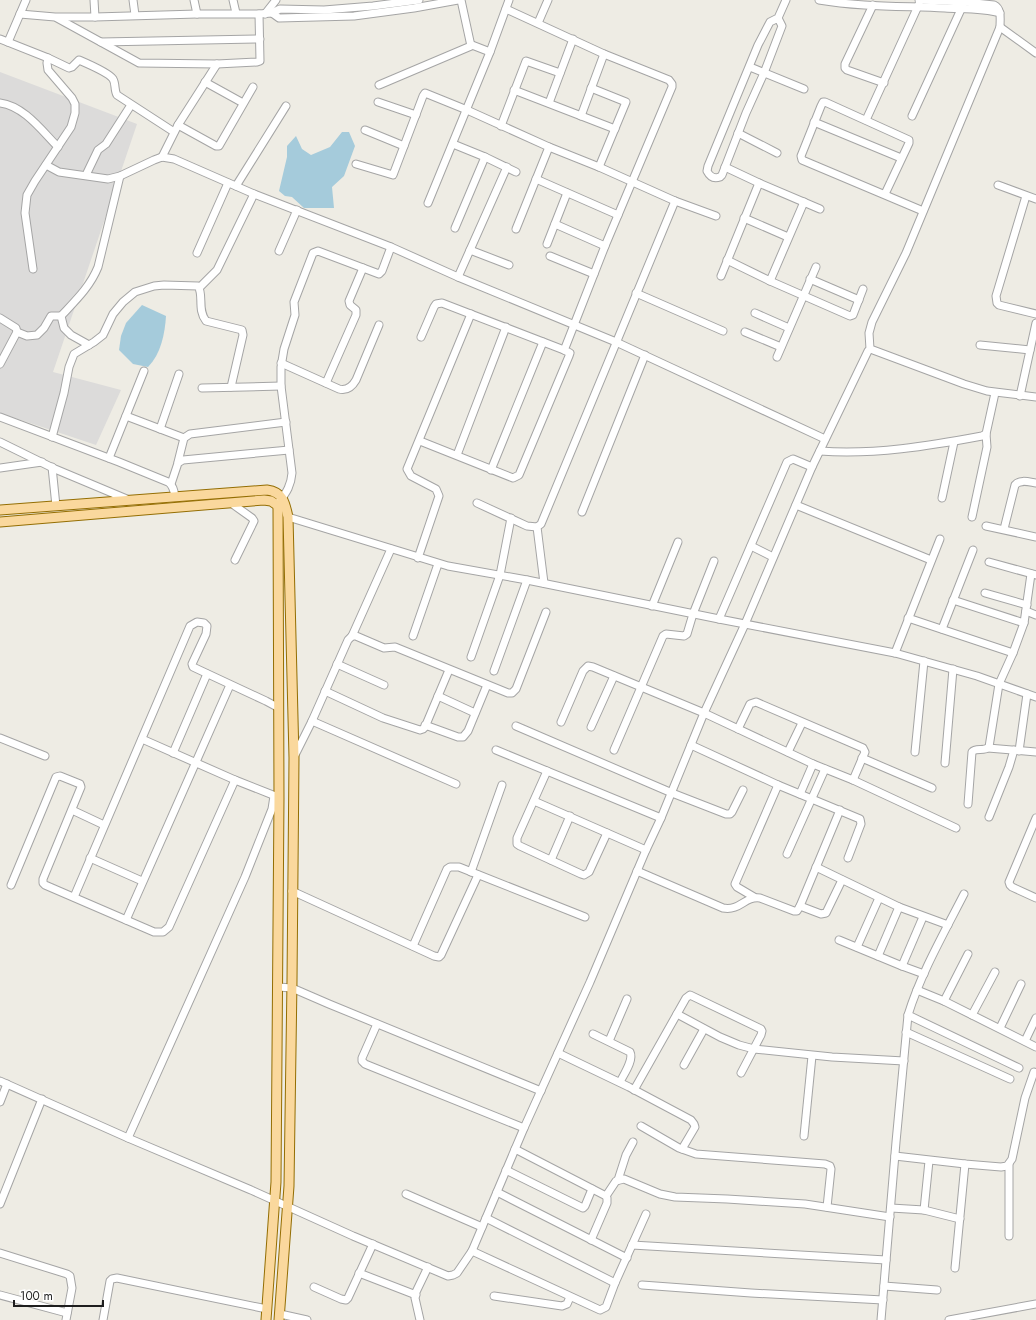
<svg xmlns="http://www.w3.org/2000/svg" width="1036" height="1320" viewBox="0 0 1036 1320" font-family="Jost,sans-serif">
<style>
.residential{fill:#dcdbda}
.water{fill:#a5cbdb}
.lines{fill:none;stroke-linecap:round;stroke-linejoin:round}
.minor-casing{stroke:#a5a5a5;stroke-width:9}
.major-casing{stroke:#946e03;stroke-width:11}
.minor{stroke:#fff;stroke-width:7}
.major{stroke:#fad89d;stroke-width:9}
</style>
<rect width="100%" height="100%" fill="#eeece4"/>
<path class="residential" d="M 0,72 L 137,124 L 53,372 L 121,390 L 96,445 L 0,413 Z"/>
<g class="water">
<path d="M 342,132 L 349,132 L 355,146 L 344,176 L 332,187 L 334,208 L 304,208 L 292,197 L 285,196 L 279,191 L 287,157 L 287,146 L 296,136 L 302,149 L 311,155 L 330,147 Z"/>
<path d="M 142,305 L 166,316 C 165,333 161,354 148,367 L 133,364 L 119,350 L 121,336 L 126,323 Z"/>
</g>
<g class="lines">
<g class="minor-casing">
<g id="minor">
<path d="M 94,0 L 95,17"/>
<path d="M 133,0 L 135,15"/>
<path d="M 194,0 L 197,14"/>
<path d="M 233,0 L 236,13"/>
<path d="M 819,0 C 860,7 903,6 945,8 C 963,9 983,8 1000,13"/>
<path d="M 873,5 L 845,64 L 845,68 L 847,70 L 884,83"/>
<path d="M 272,13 L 279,18 L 354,16 L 414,8 L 458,0"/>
<path d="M 20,14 L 55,17 L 95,17 L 197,14 L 259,14 L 272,13 L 280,9 L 324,10 L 373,6 L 419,0"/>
<path d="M 265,14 L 276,0"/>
<path d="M 57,18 L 139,63 L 217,64 L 257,62 L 260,61 L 259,14"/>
<path d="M 778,18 L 782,26 L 764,73 L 746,113 L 722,175 L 720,177 C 714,179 710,177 707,171 L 708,166 L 758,45 L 770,22 L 778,18 L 786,0"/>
<path d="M 538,23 L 548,0"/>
<path d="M 1000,27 L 1036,53"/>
<path d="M 0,39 L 48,58 L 69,68 L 72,67 L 79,60 C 86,63 109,73 113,79 C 116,84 114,90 117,95 L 174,132"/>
<path d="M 8,42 L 26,0"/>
<path d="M 101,42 L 260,39"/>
<path d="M 472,45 L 490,52"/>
<path d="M 750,67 L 804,89"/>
<path d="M 205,82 L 243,103"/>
<path d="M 379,85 L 471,46 L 461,0"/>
<path d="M 591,88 L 626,102 L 599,167"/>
<path d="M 514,90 L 615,129"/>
<path d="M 378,102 L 416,115"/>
<path d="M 0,103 C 24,106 42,131 58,147"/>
<path d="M 549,103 L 573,39"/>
<path d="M 581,116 L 604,54"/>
<path d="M 912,116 L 963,5"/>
<path d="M 866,120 L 919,4"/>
<path d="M 814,122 L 901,158"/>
<path d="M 178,125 L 216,146 L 219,146 L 253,87"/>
<path d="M 501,126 L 526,61 L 560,73"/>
<path d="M 365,130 L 404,146"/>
<path d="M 738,133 L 777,153"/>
<path d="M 453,144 L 485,157 L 455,228"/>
<path d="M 162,157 L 178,125 L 217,64"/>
<path d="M 485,157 L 516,172"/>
<path d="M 356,164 L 393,175 L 423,96 L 425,93 L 467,110 L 549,147 L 599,167 L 675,201 L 716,216"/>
<path d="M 46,165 L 59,172 L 108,179 L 120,176 L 154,160 L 162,157 L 174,159 L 254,194 L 391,247 L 458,277 L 616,342 L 825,439"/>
<path d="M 725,167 L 759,183 L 820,209"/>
<path d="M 86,175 L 98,150 L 106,144 L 131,105"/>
<path d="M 536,179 L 618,215"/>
<path d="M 998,185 L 1036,199"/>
<path d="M 236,186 L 286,106"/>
<path d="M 885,194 L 909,143 L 909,140 L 825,102 L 823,102 L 821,106 L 801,156 L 802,160 L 923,211"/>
<path d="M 1026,196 L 996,296 L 997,303 L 999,305 L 1036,314"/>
<path d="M 428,203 L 490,52 L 509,0"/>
<path d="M 744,218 L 788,237"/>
<path d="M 555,224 L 605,246"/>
<path d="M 516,229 L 549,147"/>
<path d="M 547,244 L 567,193"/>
<path d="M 470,250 L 509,265"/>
<path d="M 279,251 L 297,210"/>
<path d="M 197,253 L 228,183"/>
<path d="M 550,256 L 594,274"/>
<path d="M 727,260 L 770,281 L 850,316 L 853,315 L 863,289"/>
<path d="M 33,269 L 25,213 L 27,195 L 35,181 L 71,127 L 75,113 L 75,104 L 72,98 L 48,70 L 47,63 L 48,58"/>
<path d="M 721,276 L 759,183"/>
<path d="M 458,277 L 507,167"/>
<path d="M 810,279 L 859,300"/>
<path d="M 770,281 L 804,202"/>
<path d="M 200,287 L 217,270 L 254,194"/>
<path d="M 636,293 L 723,331"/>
<path d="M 755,313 L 789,328"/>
<path d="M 61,316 L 64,328 L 71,335 L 89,345"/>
<path d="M 0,318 L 16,328 L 17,332 L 0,364"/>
<path d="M 17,332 L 27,336 L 37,335 L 44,328 L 51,316 L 61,316 C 75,301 90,287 98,267 L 120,176"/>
<path d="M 745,332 L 781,347"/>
<path d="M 421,337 L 434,307 L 436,304 L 442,303 L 564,350"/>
<path d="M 980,345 L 1030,350"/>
<path d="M 870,349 L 873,350 L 964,384 L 987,391 L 1036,397"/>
<path d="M 777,357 L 816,267"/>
<path d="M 281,363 L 339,389 C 347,391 352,387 356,380 L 379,325"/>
<path d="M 326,383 L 356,315 L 356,310 L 350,305 L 349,301 L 363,268"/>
<path d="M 202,388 L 281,386"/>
<path d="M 1020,396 L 1036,323"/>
<path d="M 126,416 L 184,438"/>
<path d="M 0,417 L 119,462 L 168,482 C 173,485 174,491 175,496"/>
<path d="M 160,429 L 179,374"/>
<path d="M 52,437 L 64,393 L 69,367 L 74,354 L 94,342 L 103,335 L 113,314 L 123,302 L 135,292 L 154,286 L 164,285 L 198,286 C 204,295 197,310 206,321 L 242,330 L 243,335 L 231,387"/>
<path d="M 420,441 L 513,478 L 519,475 L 569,356 L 570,353 L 564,350 L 565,348 L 605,246 L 672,87 L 672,84 L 669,80 L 604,54 L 506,9"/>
<path d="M 0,442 L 55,469 L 129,500"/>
<path d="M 820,451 C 874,455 929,446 982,436 L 986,434"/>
<path d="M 457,455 L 506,327"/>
<path d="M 109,458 L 144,371"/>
<path d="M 178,462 L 184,438 L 190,434 L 286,422"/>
<path d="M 52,467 L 56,506"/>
<path d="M 0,468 L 42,462"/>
<path d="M 491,470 L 543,342"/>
<path d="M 171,484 L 178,463 L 183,460 L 289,450"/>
<path d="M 942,498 L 954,442"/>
<path d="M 279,502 C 287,492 291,485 292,473 L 281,386 L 281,367 L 284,349 L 295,315 L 294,302 L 313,253 L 318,251 L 379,274 L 382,271 L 391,247"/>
<path d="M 231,503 L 252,518 L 254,521 L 235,560"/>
<path d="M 477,503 L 527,526 L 537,527"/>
<path d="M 796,505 L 931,560"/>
<path d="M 582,512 L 645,355"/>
<path d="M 288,517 L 448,566 L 527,580 L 719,619 L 895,653 L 977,676 L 1036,697"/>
<path d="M 972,517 L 987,447 L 986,434 L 995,393"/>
<path d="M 986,526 L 1036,537"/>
<path d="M 1004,529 L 1015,485 C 1020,479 1029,482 1036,483"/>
<path d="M 751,546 L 773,557"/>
<path d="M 418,558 L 439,496 L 436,489 L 411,476 L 407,469 L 471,314"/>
<path d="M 989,562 L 1036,575"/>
<path d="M 544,583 L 537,527 L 541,524 L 675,201"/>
<path d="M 985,593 L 1027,605"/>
<path d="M 953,600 L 1024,623"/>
<path d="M 652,606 L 678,542"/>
<path d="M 1026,611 L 1036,615"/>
<path d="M 908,618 L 1013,653"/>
<path d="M 719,619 L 787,462 L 793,459 L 812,467"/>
<path d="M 942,629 L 973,550"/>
<path d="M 352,636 L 356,636 L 384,648 L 395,647 L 508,693 L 512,693 L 516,689 L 546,612"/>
<path d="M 413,636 L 438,564"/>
<path d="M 895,653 L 940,539"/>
<path d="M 471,657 L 500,575 L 511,518"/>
<path d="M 337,664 L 384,685"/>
<path d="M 494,671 L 527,580"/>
<path d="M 325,691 L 383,718 L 420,730 L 423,729 L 425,727 L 449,670"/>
<path d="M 438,696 L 475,713"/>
<path d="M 312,721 L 456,784"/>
<path d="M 561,722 L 583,671 L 588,666 L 593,667 L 704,713 L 813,764 L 853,780 L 956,828"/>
<path d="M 425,725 L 458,737 L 463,737 L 468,731 L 487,685"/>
<path d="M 516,726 L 672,793 L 726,814 L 730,814 L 732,812 L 743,790"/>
<path d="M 591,727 L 614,676"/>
<path d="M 738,729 L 750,704 L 756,702 L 863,748 L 865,752 L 853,780"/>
<path d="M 0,738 L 45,756"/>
<path d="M 142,739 L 235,780 L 278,797"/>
<path d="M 691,745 L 778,785 L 860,819 L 861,824 L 848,858"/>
<path d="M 988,748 L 1036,752"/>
<path d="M 496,750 L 661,818"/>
<path d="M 614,750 L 663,636 L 666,634 L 684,636 L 687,634 L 693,614 L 714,561"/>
<path d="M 1019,751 L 1027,694"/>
<path d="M 788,752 L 802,723"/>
<path d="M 915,752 L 924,661"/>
<path d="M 173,753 L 207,674"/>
<path d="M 294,757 L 312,721 L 348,640 L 352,636 L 391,549"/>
<path d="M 862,758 L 932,788"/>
<path d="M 945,763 L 953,669"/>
<path d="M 547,771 L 517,838 L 517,844 L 520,846 L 581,874 L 584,875 L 589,872 L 607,833"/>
<path d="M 800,794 L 813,764"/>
<path d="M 534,801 L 646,850"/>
<path d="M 968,804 L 972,752 C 976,747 984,752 989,747 L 999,684 L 1013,653 L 1024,623 L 1031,574"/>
<path d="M 72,810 L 104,825"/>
<path d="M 989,817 L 1009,767 L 1014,750"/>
<path d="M 1036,818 L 1009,882 L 1010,885 L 1012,887 L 1036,898"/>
<path d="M 787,854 L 825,769"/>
<path d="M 90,858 L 142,881"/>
<path d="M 551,860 L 570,816"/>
<path d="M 816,867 L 899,907 L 948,925"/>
<path d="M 637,871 L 723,908 C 741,911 744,896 760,898 L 794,911 L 797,911 L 800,906 L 840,810"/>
<path d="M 471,872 L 502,785"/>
<path d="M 11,885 L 56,777 L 60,776 L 80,784 L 81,787 L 43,879 L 43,883 L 45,885 L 154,932 L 163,932 L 169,927 L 235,780"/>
<path d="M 292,891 L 434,956 L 439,957 L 441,955 L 478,875"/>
<path d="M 74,897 L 190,626 L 197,622 L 204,623 L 207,626 L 206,634 L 192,664 L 193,667 L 266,701 L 279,708"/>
<path d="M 754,897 L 737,887 L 735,884 L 778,785"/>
<path d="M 800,906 L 821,914 L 826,913 L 842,880"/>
<path d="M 126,920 L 230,685"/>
<path d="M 839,940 L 902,966 L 924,974"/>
<path d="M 413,946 L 447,869 L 450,867 L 459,867 L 585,917"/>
<path d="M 857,947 L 879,898"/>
<path d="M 878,956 L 899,907"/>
<path d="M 902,966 L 923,917"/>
<path d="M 278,987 L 292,988 L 329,1004 L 541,1091"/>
<path d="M 917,990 L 944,1001 L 1036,1047"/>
<path d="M 944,1001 L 968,954"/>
<path d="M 677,1014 L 720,1037 L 739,1045 L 754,1049 L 832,1057 L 904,1061"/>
<path d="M 908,1015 L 1019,1068"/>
<path d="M 972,1015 L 995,972"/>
<path d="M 377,1024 L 362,1058 L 362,1061 L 365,1064 L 524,1128"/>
<path d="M 1000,1028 L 1021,984"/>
<path d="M 906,1032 L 1010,1079"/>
<path d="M 593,1034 L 630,1052 C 634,1060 624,1074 620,1082"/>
<path d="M 609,1041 L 627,999"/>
<path d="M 1025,1041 L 1036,1018"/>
<path d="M 558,1053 L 629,1087 L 691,1120 L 694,1124 L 695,1127 L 682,1149"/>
<path d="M 684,1065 L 704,1029"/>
<path d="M 0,1081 L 128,1138 L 251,1190 L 353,1236 L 448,1276 L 453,1275 L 457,1273 L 472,1251 L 524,1128 L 590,982 L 646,850 L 661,818 L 704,713 L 745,624 L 812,467 L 868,351 L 870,349 L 869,333 L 872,322 L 906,253 L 1000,27 C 1000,19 1002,9 994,5 L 965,2 L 919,0"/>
<path d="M 634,1090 L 686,998 L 690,995 L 761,1029 L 762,1031 L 761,1035 L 741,1073"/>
<path d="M 0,1102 L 7,1084"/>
<path d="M 641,1126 L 679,1148 L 696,1154 L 825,1164 L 830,1166 L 831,1169 L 827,1207"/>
<path d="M 804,1136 L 812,1056"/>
<path d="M 128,1138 L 245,877 L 272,809 L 274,796"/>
<path d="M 515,1149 L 606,1196 L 607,1198 L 607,1203 L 591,1240"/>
<path d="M 895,1156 L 965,1164 L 1001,1167 L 1007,1166 L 1012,1159 L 1025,1098 L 1034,1072"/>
<path d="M 506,1170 L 583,1208 L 585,1206 L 592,1189"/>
<path d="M 618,1180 L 626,1155 L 633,1142"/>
<path d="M 497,1192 L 627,1258"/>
<path d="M 406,1194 L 482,1227"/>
<path d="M 606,1196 L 616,1181 L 624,1179 L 660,1194 L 675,1197 L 727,1199 L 805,1204 L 890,1217"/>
<path d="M 0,1204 L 42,1099"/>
<path d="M 891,1208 L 924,1210 L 960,1219"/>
<path d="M 924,1210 L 929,1161"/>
<path d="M 486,1218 L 615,1283"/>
<path d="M 1009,1236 L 1009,1164"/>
<path d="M 632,1245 L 886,1260"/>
<path d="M 472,1251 L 600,1310 L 606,1307 L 615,1283 L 646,1214"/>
<path d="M 0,1253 L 67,1274 L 70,1276 L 72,1288 L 66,1320"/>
<path d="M 955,1268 L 965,1164"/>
<path d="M 359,1273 L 416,1295"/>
<path d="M 642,1285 L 751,1293 L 883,1300"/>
<path d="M 884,1286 L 937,1290"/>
<path d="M 314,1287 L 341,1299 L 346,1300 L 348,1298 L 373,1244"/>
<path d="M 0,1295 L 67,1313"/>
<path d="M 494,1296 L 562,1306 L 567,1304 L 570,1297"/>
<path d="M 280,1314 L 307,1320"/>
<path d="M 103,1320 L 110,1281 L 112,1279 L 117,1278 L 267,1309"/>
<path d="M 420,1320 L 415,1298 L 416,1292 L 428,1267"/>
<path d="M 881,1320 L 896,1142 L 908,1015 C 921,973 944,933 964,894"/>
<path d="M 949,1320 L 1036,1304"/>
</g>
</g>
<g class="major-casing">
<g id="major">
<path d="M 0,510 L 267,490 C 283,492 285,503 288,517 L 294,758 L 292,981 L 289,1186 L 279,1320"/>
<path d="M 0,522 L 264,500 L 271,501 L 277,505 L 278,508 L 279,798 L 276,1182 L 266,1320"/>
</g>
</g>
<use href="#minor" class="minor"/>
<use href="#major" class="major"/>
</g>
<path d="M14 1300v6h89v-6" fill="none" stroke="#1e1e1e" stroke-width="2"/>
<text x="20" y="1300" font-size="12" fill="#1e1e1e" stroke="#ffffff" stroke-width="3" paint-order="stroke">100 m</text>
</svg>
